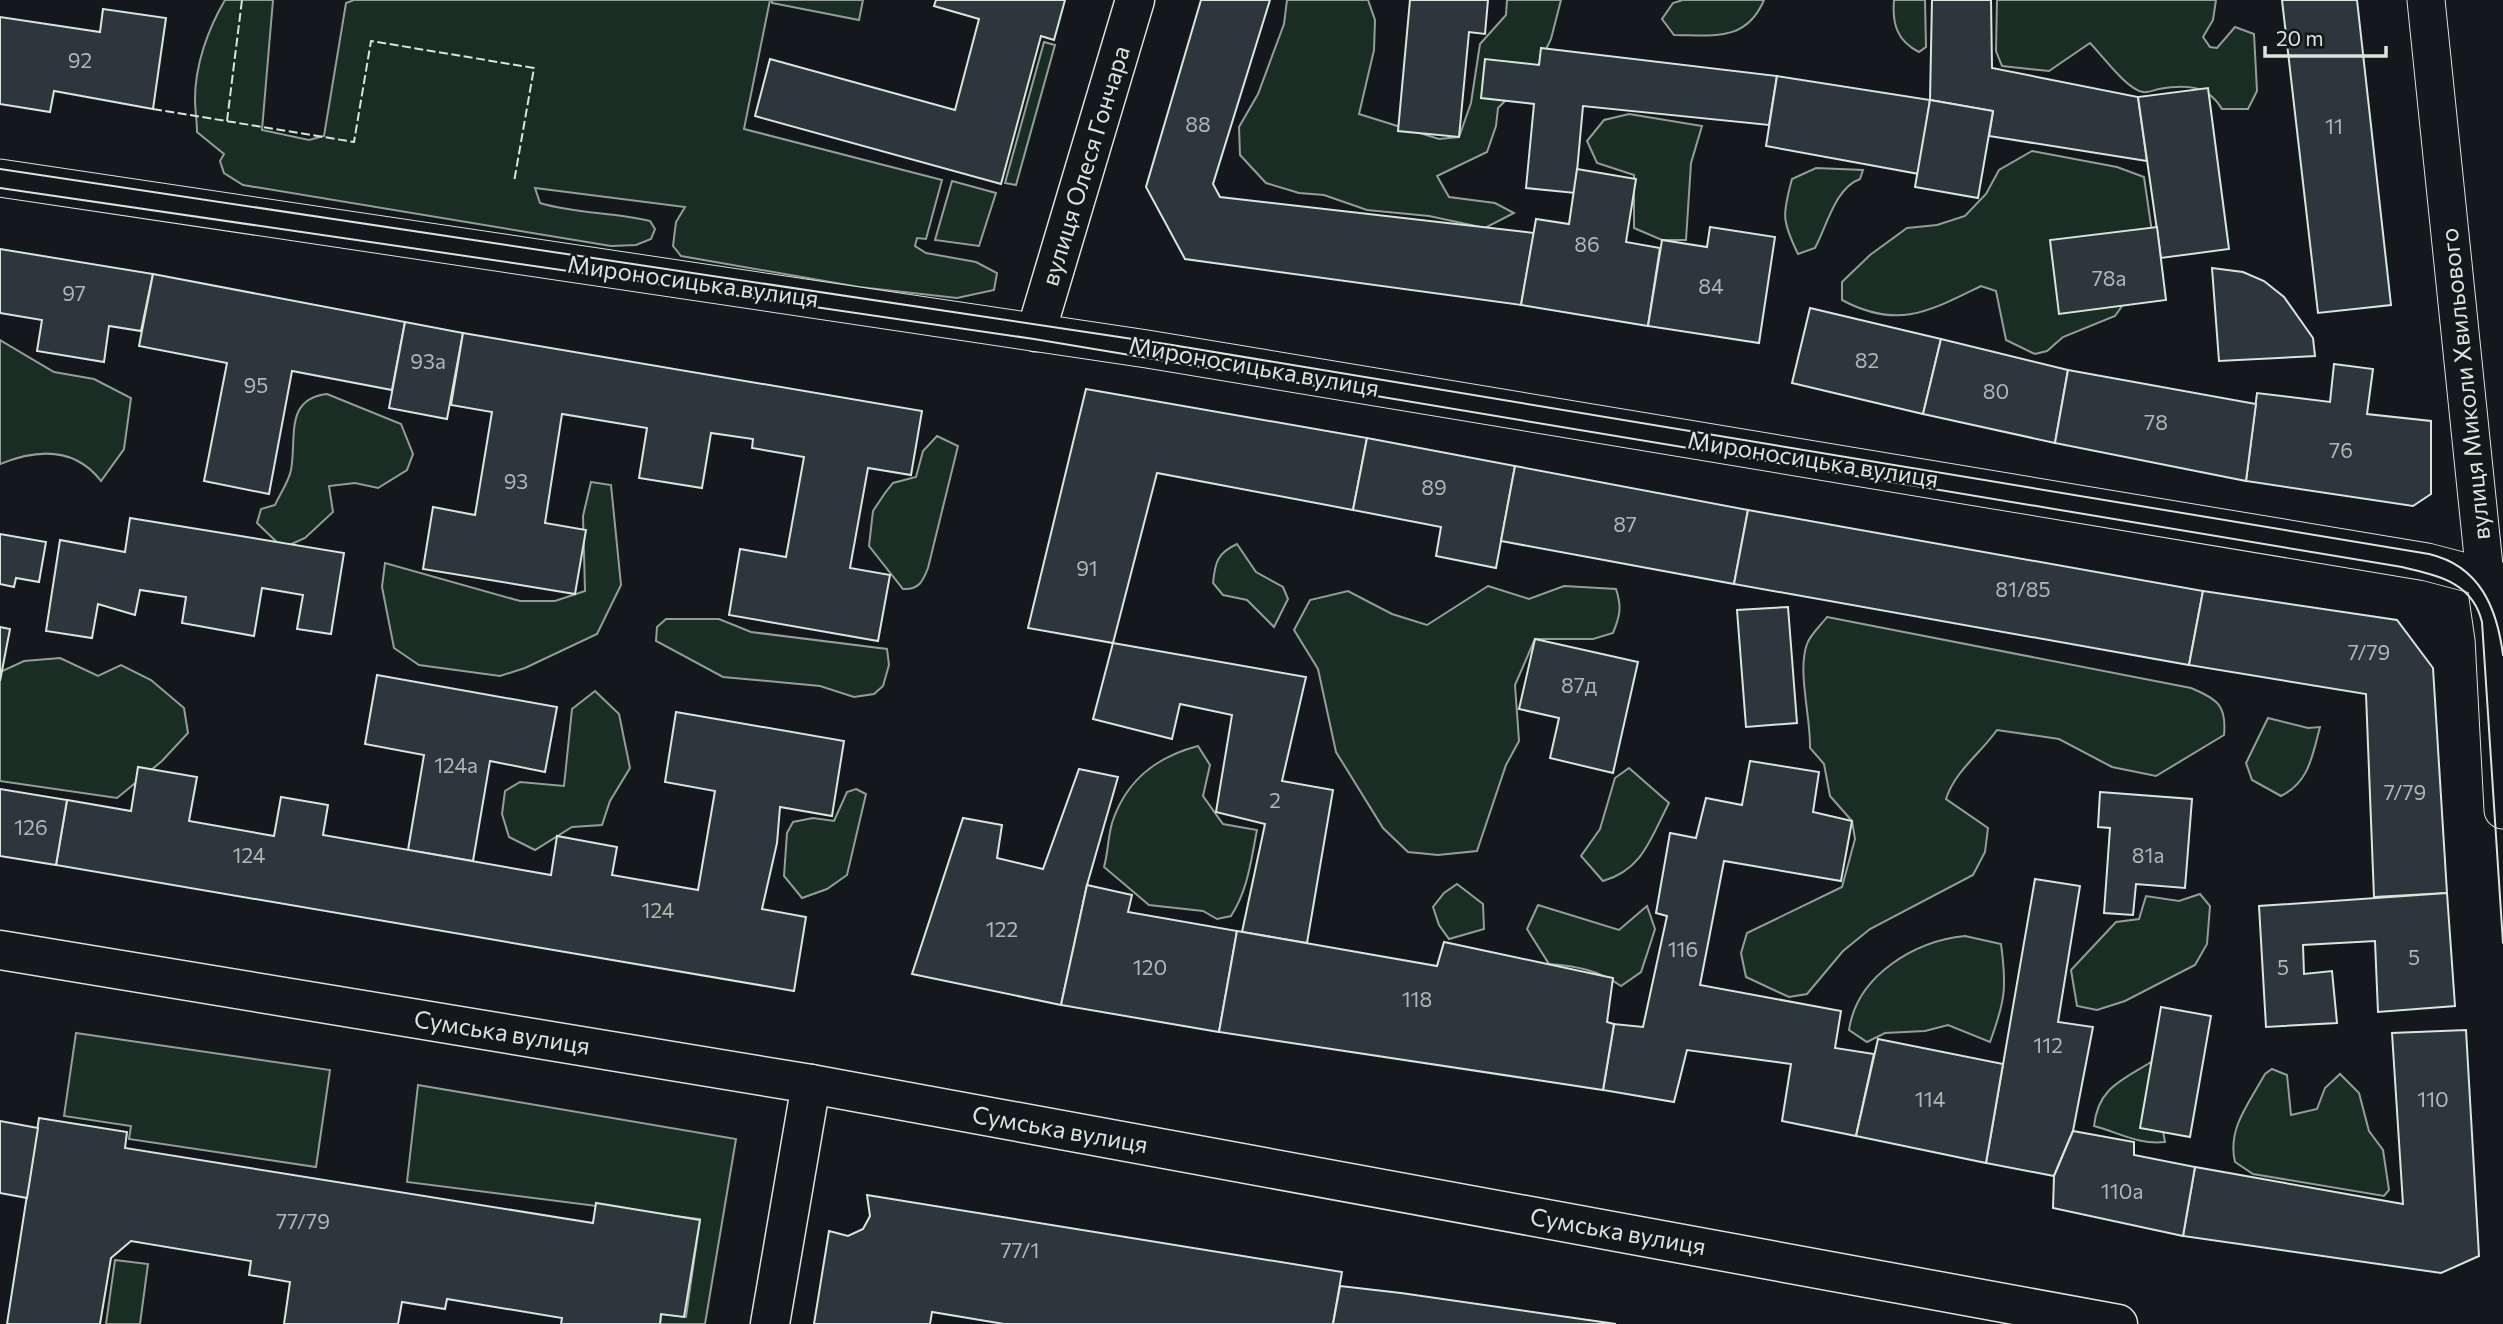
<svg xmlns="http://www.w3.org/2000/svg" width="2503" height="1324" viewBox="0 0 2503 1324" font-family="Commissioner,sans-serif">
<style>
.green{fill:#1a2d24;stroke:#939e99;stroke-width:2}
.building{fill:#2c363c;stroke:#d8e6dc;stroke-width:2}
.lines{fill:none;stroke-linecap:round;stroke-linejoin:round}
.minor-casing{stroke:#d8e6dc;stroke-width:39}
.tertiary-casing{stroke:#d8e6dc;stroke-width:41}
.primary-casing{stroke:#d8e6dc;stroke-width:41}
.minor{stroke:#14181c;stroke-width:37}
.tertiary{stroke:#14181c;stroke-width:38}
.primary{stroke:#14181c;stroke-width:38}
.tram{stroke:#d8e6dc;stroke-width:2}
.fence{stroke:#d8e6dc;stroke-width:2;stroke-dasharray:9 3.5;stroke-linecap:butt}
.labels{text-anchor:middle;stroke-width:5;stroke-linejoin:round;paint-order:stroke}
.number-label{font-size:21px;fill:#adbab4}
.street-label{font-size:24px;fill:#d8e6dc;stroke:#14181c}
</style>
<rect width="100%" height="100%" fill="#14181c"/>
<g class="green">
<path d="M 225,0 L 273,0 L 262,130 L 309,140 L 324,136 L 346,3 L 354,0 L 770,0 L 744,129 L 942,180 L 926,239 L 917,238 L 915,246 L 926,253 L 976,262 L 997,273 L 994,290 L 957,298 L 859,287 L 681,256 L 673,246 L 676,222 L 685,207 L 535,188 L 540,203 C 576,214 613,212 650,221 L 655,229 L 651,239 L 636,245 L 611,246 L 243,185 L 224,173 L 220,161 L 224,154 L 197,132 C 197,121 195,110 195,99 C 195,65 208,29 225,0 Z"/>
<path d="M 772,0 L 863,0 L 859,20 L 772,3 Z"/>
<path d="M 1287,0 L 1368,0 L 1375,20 L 1374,50 L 1359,114 L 1439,139 L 1459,137 L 1471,103 L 1480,44 L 1506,15 L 1507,0 L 1561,0 L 1551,39 L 1536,70 L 1498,108 L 1496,126 L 1487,152 L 1437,176 L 1449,197 L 1495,203 L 1514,213 L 1485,228 L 1429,216 L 1367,210 L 1324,195 L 1299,193 L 1266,183 L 1240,155 L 1239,127 L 1258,94 L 1284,24 Z"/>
<path d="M 1683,0 L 1764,0 C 1746,42 1714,35 1674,35 L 1662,19 L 1673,3 Z"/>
<path d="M 1894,0 L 1925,0 L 1926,47 L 1919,52 C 1897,41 1892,24 1894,0 Z"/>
<path d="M 1997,0 L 2216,0 L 2213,20 L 2203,37 L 2210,47 L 2217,48 L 2235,27 L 2254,34 L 2257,91 L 2248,109 L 2222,109 C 2208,85 2186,84 2159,89 C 2155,90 2147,93 2143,92 C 2127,90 2102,55 2090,43 L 2049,71 L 2002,66 L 1996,51 Z"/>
<path d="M 1044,42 L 1055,45 L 1016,185 L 1005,183 Z"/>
<path d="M 1629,114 L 1702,126 L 1691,163 L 1686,240 L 1662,240 L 1634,228 L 1634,175 L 1597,163 L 1587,141 L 1604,120 Z"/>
<path d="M 2032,151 L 2117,167 L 2144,177 L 2153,239 L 2146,272 L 2115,316 L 2063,337 L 2047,351 L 2035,354 L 2006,340 L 1996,291 L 1981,286 C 1930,311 1898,330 1842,300 L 1842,282 L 1870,255 L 1907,228 L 1937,225 L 1965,216 L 1986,194 L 1999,170 Z"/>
<path d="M 1816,168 L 1863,170 L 1860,179 C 1835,188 1827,226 1815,248 L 1798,254 C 1782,221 1782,215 1792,179 Z"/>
<path d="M 952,181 L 996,193 L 979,246 L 935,240 Z"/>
<path d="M 0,340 L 54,372 L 94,379 L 131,398 L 124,449 L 101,481 C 75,447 37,449 0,464 Z"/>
<path d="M 327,394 L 401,424 L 413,454 L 407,470 L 378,488 L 355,483 L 329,486 L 333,512 L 305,538 L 283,548 L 257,523 L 261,509 L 275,505 C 280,494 289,481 291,470 C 297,438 284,399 327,394 Z"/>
<path d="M 937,436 L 958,446 L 928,568 C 923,581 919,590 903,589 L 869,546 L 873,511 L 885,493 L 893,483 L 916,477 L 923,451 Z"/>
<path d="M 591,482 L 611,485 L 621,585 L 597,634 L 525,668 L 500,676 L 419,665 L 394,648 L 382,587 L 385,563 L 520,601 L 555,601 L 585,591 L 583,516 Z"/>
<path d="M 1237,544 L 1256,572 L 1283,587 L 1288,599 L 1274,627 L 1247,600 L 1223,595 L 1213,583 C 1215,563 1217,553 1237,544 Z"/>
<path d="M 1488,586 L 1529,599 L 1564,586 L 1616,589 C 1622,607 1620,616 1613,633 L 1593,639 L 1535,639 L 1515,685 L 1519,741 L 1506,765 L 1477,851 L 1438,855 L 1408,852 L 1383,828 L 1336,752 L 1318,669 L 1294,630 L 1310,600 L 1348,591 L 1392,614 L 1427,625 Z"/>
<path d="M 1827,617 L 2191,688 C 2217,699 2227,705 2224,735 L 2156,776 L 2112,767 L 2059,739 L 1997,730 C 1980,754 1955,771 1946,799 L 1988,828 L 1985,852 L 1973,875 L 1870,929 L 1843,951 L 1807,994 L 1789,997 L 1746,977 L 1741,953 L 1747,933 L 1842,887 L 1855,839 L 1852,821 L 1830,796 L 1824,764 L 1810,748 C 1811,718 1797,671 1807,644 C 1810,635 1821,625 1827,617 Z"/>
<path d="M 666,619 L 719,619 L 751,632 L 887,649 L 889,665 L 883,686 L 874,694 L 854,697 L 820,686 L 723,677 L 656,641 L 657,627 Z"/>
<path d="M 60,658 L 98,676 L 121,665 L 151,680 L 184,708 L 188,733 L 162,761 L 117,798 L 0,781 L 0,672 L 24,661 Z"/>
<path d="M 595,691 L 619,714 L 630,768 L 610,801 L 602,825 L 572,827 L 535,850 L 509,837 L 502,814 L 505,791 L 520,782 L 564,786 L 572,709 Z"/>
<path d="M 2268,718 L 2308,728 L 2320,727 C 2312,757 2309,782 2281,796 L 2252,780 L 2246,763 Z"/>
<path d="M 1198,746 L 1210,765 L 1203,796 L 1223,824 L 1257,830 C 1251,860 1248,890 1231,916 L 1217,919 L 1203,911 L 1149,905 L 1104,867 C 1108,853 1108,837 1112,823 C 1126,780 1156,757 1198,746 Z"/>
<path d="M 1629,768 L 1669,803 C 1651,837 1643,870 1603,881 L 1581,856 L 1600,829 L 1615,778 Z"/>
<path d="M 856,789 L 866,794 L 847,875 L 827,889 L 802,898 L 784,876 L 787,833 L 793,822 L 813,818 L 834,821 L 847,792 Z"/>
<path d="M 1457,884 L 1483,904 L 1484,929 L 1449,939 L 1439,925 L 1433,907 L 1444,893 Z"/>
<path d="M 2200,894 L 2210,906 L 2207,944 L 2195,965 L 2125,1001 L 2097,1010 L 2077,1006 L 2071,970 L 2116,922 L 2139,919 L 2146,896 L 2179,901 Z"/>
<path d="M 1538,905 L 1619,930 L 1647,906 L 1655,929 L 1648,951 L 1641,972 L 1621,986 C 1598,970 1576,966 1549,964 L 1527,929 Z"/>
<path d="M 1965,936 L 2001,944 C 2007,988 2005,1001 1990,1042 L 1948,1025 L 1925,1031 L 1885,1033 L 1867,1042 L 1849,1030 C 1857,975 1915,941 1965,936 Z"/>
<path d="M 76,1033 L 330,1070 L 316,1167 L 129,1139 L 131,1126 L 64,1116 Z"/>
<path d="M 2151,1062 L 2165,1142 C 2139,1145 2120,1133 2094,1126 C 2098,1088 2121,1081 2151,1062 Z"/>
<path d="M 2272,1069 L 2287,1075 L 2291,1115 L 2317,1109 L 2325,1088 L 2340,1074 L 2359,1093 L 2369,1131 L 2383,1150 L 2389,1190 L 2384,1196 L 2253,1174 L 2235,1162 C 2227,1129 2249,1103 2265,1074 Z"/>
<path d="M 418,1085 L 736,1139 L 705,1324 L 660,1324 L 661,1314 L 686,1317 L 700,1219 L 407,1182 Z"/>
<path d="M 115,1260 L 148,1264 L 140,1324 L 106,1324 Z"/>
</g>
<g class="building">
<path d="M 936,0 L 1065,0 L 1054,40 L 1041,36 L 1001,184 L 755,116 L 770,59 L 955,110 L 979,19 L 934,6 Z"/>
<path d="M 1201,0 L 1270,0 L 1213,184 L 1220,197 L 1534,233 L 1521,305 L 1185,259 L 1146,187 Z"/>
<path d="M 1410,0 L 1488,0 L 1485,34 L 1469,32 L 1459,137 L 1398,131 Z"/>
<path d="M 1932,0 L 1991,0 L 1992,68 L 2138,97 L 2147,161 L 1989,136 L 1993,111 L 1930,100 Z"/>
<path d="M 2282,0 L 2357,0 L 2391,305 L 2318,313 Z"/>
<path d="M 103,9 L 166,18 L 153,109 L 54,91 L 50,112 L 0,104 L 0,17 L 100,32 Z"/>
<path d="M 1541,48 L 1777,76 L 1769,125 L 1583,106 L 1575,193 L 1526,188 L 1534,104 L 1481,98 L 1485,59 L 1539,65 Z"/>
<path d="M 1777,76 L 1930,100 L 1919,174 L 1766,146 Z"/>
<path d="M 2208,88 L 2229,249 L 2161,258 L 2138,97 Z"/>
<path d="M 1930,100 L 1993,111 L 1978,198 L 1915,187 Z"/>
<path d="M 1577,169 L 1636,179 L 1626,242 L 1660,248 L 1648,326 L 1521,305 L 1536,219 L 1569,224 Z"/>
<path d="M 1710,227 L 1775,237 L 1759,343 L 1648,326 L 1662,240 L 1707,247 Z"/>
<path d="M 2157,227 L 2166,300 L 2059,314 L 2050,240 Z"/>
<path d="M 0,249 L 153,274 L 141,331 L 109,326 L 104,362 L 37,351 L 42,320 L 0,313 Z"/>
<path d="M 2212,268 L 2243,272 L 2264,281 L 2284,297 L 2313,338 L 2315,356 L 2219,361 Z"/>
<path d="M 153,274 L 405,322 L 392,390 L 292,371 L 269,494 L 204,481 L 227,363 L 139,346 Z"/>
<path d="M 1810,308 L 1941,339 L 1923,414 L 1792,383 Z"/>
<path d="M 405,322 L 463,333 L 447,419 L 389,408 Z"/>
<path d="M 463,333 L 922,411 L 911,475 L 868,468 L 850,568 L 890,575 L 878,641 L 729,615 L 740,549 L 786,557 L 804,457 L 752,448 L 753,439 L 711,433 L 702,488 L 639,478 L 647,428 L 562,414 L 545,523 L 586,530 L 575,594 L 423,569 L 433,507 L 475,515 L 492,412 L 451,405 Z"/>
<path d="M 1941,339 L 2068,370 L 2055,443 L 1923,414 Z"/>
<path d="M 2334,364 L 2373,369 L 2367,414 L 2431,421 L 2431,494 L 2413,506 L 2246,481 L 2257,393 L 2330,402 Z"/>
<path d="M 2068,370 L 2256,404 L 2246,481 L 2055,443 Z"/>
<path d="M 1086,389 L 1367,438 L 1353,510 L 1157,473 L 1113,643 L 1028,628 Z"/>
<path d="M 1367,438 L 1515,466 L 1496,568 L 1436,556 L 1441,527 L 1353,510 Z"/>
<path d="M 1515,466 L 1748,510 L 1734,584 L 1501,541 Z"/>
<path d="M 1748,510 L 2203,591 L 2189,665 L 1734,584 Z"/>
<path d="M 130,518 L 344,553 L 331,634 L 297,629 L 303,595 L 262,588 L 254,636 L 182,623 L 186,597 L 140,590 L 135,615 L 98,604 L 92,638 L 46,631 L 60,540 L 125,552 Z"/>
<path d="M 0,534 L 46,542 L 39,582 L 16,578 L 14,587 L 0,584 Z"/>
<path d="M 2203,591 L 2397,620 L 2433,668 L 2447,893 L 2374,897 L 2366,694 L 2189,665 Z"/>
<path d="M 1788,607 L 1797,723 L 1746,727 L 1737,610 Z"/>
<path d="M 0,627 L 10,629 L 0,681 Z"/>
<path d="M 1535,639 L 1638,662 L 1613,773 L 1550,758 L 1559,718 L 1519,709 Z"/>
<path d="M 1113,643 L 1306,677 L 1282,781 L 1333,790 L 1307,943 L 1242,932 L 1265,824 L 1216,812 L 1232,715 L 1180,704 L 1172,739 L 1093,719 Z"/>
<path d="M 377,675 L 557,707 L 545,772 L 490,761 L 473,861 L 408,850 L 424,755 L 365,744 Z"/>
<path d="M 676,712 L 844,741 L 832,816 L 780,807 L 777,843 L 762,909 L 806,917 L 794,991 L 56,865 L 67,800 L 131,811 L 138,767 L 197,777 L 189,821 L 274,836 L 281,797 L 328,805 L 323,835 L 551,875 L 557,836 L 617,847 L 612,875 L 698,890 L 715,791 L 665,782 Z"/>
<path d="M 1750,761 L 1819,772 L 1813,812 L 1852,821 L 1841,881 L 1724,861 L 1700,985 L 1841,1011 L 1835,1048 L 1874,1054 L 1856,1136 L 1782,1121 L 1791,1064 L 1687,1050 L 1674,1102 L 1603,1090 L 1614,1024 L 1643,1027 L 1667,916 L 1656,913 L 1670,833 L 1696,838 L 1706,798 L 1742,805 Z"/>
<path d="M 1079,769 L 1118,777 L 1087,885 L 1061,1005 L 912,974 L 963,818 L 1002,825 L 997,858 L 1043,869 Z"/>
<path d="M 0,789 L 67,800 L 56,865 L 0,856 Z"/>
<path d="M 2100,792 L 2192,799 L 2185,888 L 2136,884 L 2133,915 L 2104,913 L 2110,828 L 2098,827 Z"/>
<path d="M 2035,879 L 2080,886 L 2058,1022 L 2093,1027 L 2073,1131 L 2054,1176 L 1986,1163 Z"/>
<path d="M 1087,885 L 1132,895 L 1128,912 L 1237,931 L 1219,1032 L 1061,1005 Z"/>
<path d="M 2447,893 L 2455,1006 L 2378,1012 L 2375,941 L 2303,945 L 2304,974 L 2332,971 L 2337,1023 L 2266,1027 L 2259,906 Z"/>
<path d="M 1237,931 L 1437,966 L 1444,942 L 1613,978 L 1607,1022 L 1614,1024 L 1603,1090 L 1219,1032 Z"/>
<path d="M 2161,1007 L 2211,1016 L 2190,1137 L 2140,1128 Z"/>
<path d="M 2466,1030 L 2479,1256 L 2441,1273 L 2183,1236 L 2195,1167 L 2403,1204 L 2392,1033 Z"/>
<path d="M 1878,1039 L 2003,1064 L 1986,1163 L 1856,1136 Z"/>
<path d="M 39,1118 L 127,1132 L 125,1148 L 593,1223 L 596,1203 L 700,1220 L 684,1317 L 661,1314 L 660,1324 L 561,1324 L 562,1318 L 447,1299 L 445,1309 L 402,1302 L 398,1324 L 284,1324 L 290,1282 L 249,1275 L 251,1261 L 131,1241 L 111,1258 L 100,1324 L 7,1324 Z"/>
<path d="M 0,1121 L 38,1128 L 27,1198 L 0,1193 Z"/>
<path d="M 2073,1131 L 2134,1142 L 2134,1155 L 2195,1167 L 2183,1236 L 2053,1208 L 2054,1176 Z"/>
<path d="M 867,1195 L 1342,1272 L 1333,1324 L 1004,1324 L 932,1312 L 930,1324 L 814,1324 L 829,1231 L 848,1236 L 863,1229 L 870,1216 Z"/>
<path d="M 1340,1286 L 1401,1293 L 1616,1324 L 1333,1324 Z"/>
</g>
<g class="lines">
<g class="minor-casing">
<g id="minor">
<path d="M 2426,0 L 2485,576 L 2494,638 L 2503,810"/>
<path d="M 0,178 L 1147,349 L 2427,562 L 2503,582"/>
</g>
</g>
<g class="tertiary-casing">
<g id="tertiary">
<path d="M 1036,332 L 1135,0"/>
<path d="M 770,1324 L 811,1084"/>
</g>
</g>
<g class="primary-casing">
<path id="primary" d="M 0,950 L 811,1084 L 2118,1324"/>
</g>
<use href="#minor" class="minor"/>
<use href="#tertiary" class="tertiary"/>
<use href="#primary" class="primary"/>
<g class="tram">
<path d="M 0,169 L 1166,344 L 2429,554 C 2480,566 2497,608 2503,655"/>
<path d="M 0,188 L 1034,339 L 2402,567 C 2437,576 2472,581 2482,622 L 2503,943"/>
</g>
<g class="fence">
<path d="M 153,109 L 354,142 L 371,41 L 534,68 L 514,182"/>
<path d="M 227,121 L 242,0"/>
</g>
</g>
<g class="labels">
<g class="number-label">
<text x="80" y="68">92</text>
<text x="1198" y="132">88</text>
<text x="2334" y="134">11</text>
<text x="1587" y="252">86</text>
<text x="2109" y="286">78а</text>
<text x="1711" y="294">84</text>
<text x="74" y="301">97</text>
<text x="1867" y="368">82</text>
<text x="428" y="369">93а</text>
<text x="256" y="393">95</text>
<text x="1996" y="399">80</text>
<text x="2156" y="430">78</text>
<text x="2341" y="458">76</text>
<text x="516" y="489">93</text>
<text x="1434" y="495">89</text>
<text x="1625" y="532">87</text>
<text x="1087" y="576">91</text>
<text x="2023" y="597">81/85</text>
<text x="2369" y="660">7/79</text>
<text x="1579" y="693">87д</text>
<text x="456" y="773">124а</text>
<text x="2405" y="800">7/79</text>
<text x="1275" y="808">2</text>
<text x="31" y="835">126</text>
<text x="249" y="863">124</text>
<text x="2148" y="863">81а</text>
<text x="658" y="918">124</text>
<text x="1002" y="937">122</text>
<text x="1683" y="957">116</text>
<text x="2414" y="965">5</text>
<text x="1150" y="975">120</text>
<text x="2283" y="975">5</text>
<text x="1417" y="1007">118</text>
<text x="2048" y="1053">112</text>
<text x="1930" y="1107">114</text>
<text x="2433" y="1107">110</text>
<text x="2122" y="1199">110а</text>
<text x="303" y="1229">77/79</text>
<text x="1020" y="1258">77/1</text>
</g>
<g class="street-label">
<text transform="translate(1086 166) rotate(-73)" y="8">вулиця Олеся Гончара</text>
<text transform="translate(693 282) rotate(8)" y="8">Мироносицька вулиця</text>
<text transform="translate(1254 367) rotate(10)" y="8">Мироносицька вулиця</text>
<text transform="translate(2466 384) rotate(-96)" y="8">вулиця Миколи Хвильового</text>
<text transform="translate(1813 460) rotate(9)" y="8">Мироносицька вулиця</text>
<text transform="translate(502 1033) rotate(9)" y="8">Сумська вулиця</text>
<text transform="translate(1060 1130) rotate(10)" y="8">Сумська вулиця</text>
<text transform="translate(1618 1232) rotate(10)" y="8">Сумська вулиця</text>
</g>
</g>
<path d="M2265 46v10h121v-10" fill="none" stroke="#d8e6dc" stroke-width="3.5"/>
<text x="2276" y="46" font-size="21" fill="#d8e6dc" stroke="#14181c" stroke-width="5" paint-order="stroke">20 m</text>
</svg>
